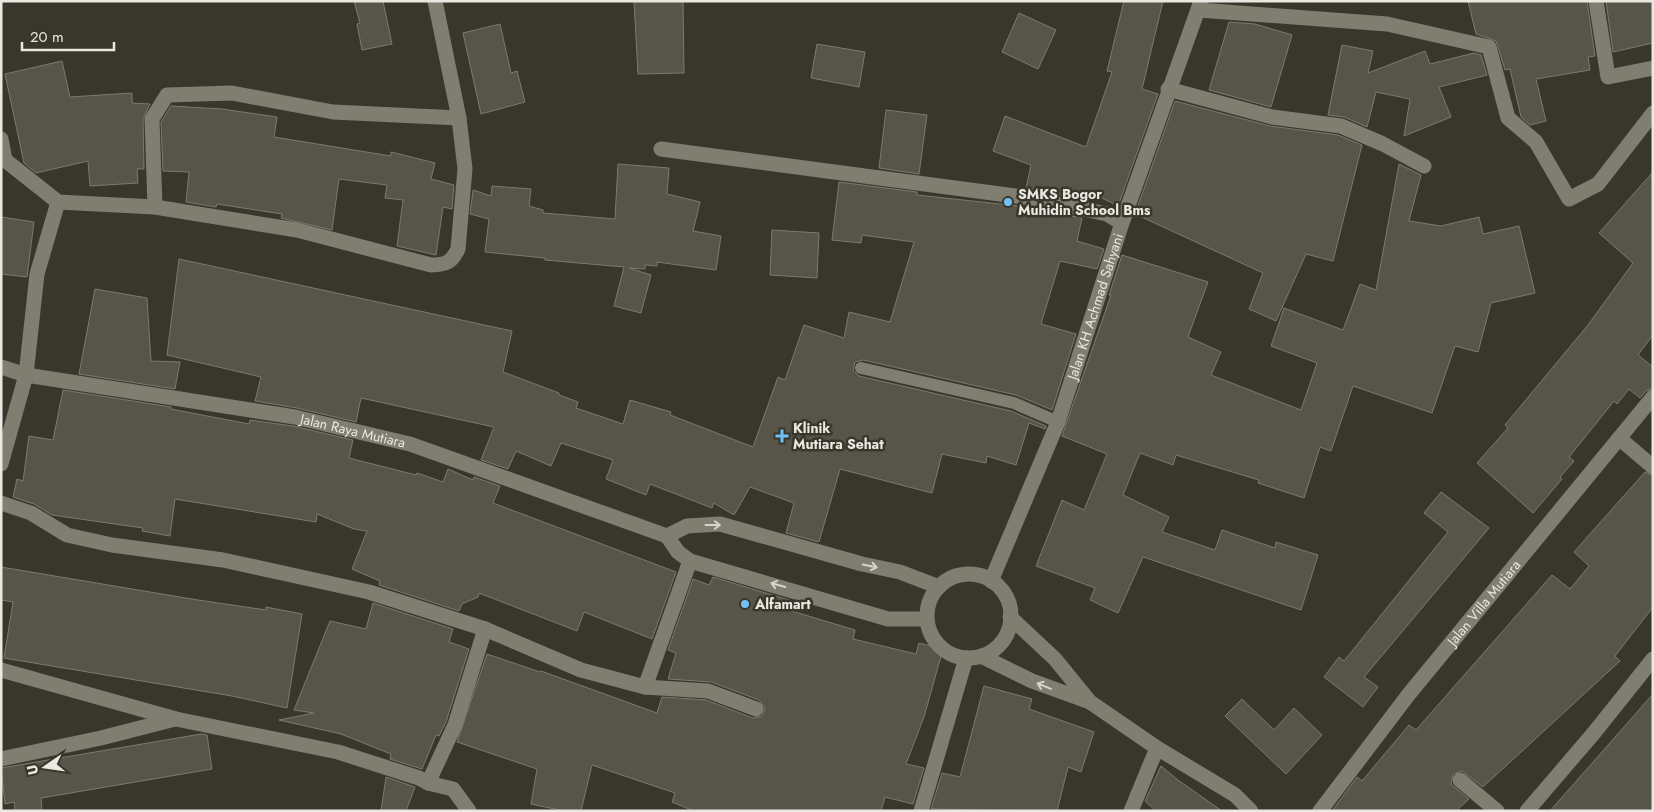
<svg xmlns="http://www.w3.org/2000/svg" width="1654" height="812" viewBox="0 0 1654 812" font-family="Jost,sans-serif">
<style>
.building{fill:#575449;stroke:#7d7a6d}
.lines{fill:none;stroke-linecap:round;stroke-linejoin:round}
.service{stroke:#807d71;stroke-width:12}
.minor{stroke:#807d71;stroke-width:15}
.oneway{stroke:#d5d3cb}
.poi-dot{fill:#71c1f5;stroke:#39372c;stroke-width:2}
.labels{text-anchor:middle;stroke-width:5;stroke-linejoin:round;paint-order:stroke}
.poi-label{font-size:14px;font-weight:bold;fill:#eae8e1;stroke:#39372c;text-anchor:start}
.street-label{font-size:14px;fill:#eae8e1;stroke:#39372c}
</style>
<rect width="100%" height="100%" fill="#39372c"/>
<g class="building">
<path d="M 354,1 L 383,1 L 392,44 L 362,50 L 357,24 L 360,23 Z"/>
<path d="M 634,1 L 683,1 L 684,73 L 638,74 Z"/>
<path d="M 1124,1 L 1163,1 L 1142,89 L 1158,94 L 1118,206 L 1088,191 L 1086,200 L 1026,188 L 1031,165 L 993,151 L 1005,116 L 1086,147 L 1112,72 L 1107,71 Z"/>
<path d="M 1468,1 L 1587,1 L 1595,56 L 1588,57 L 1590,70 L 1536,79 L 1546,121 L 1530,125 L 1521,117 L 1510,69 L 1505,70 L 1496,41 L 1476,34 Z"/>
<path d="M 1606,1 L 1653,1 L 1653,43 L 1613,52 Z"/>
<path d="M 1019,13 L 1056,30 L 1038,69 L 1002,52 Z"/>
<path d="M 1229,22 L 1255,24 L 1292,35 L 1271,107 L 1209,90 Z"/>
<path d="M 500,24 L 511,73 L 517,71 L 525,102 L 481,114 L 463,33 Z"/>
<path d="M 817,44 L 865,52 L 859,87 L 811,78 Z"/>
<path d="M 1342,45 L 1373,51 L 1368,73 L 1425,51 L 1430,64 L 1474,53 L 1481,55 L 1487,75 L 1439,87 L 1451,117 L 1404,136 L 1410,99 L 1376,92 L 1367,127 L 1344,117 L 1328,115 Z"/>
<path d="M 62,61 L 70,97 L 132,93 L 132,103 L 150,104 L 143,119 L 144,169 L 137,169 L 138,183 L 90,186 L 88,161 L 36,173 L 24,163 L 5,74 Z"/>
<path d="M 1175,101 L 1270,126 L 1338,135 L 1362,145 L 1333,261 L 1306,254 L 1276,321 L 1249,309 L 1263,273 L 1135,214 Z"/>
<path d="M 171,106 L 222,109 L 277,117 L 274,137 L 391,156 L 391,152 L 435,163 L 431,179 L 454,185 L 452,209 L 443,207 L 436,255 L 397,246 L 403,200 L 385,198 L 387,185 L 339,179 L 332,230 L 281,218 L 282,214 L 217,204 L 216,207 L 186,202 L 189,172 L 163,171 L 161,122 Z"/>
<path d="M 886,110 L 927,115 L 919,174 L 879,168 Z"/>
<path d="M 618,164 L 669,168 L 667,194 L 700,202 L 693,231 L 721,236 L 716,270 L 657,262 L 657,266 L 645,265 L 645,269 L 629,268 L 651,275 L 641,313 L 614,306 L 624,267 L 545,260 L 545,258 L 485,252 L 489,219 L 470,214 L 473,190 L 491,196 L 492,186 L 531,189 L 529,206 L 543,210 L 543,213 L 615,219 Z"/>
<path d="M 1399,164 L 1421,175 L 1409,221 L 1441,226 L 1479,217 L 1483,234 L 1519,226 L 1535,293 L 1491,303 L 1478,352 L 1455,346 L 1432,413 L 1353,386 L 1331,451 L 1320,447 L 1304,498 L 1258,483 L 1259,480 L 1176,455 L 1173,465 L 1140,453 L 1123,495 L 1169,517 L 1162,532 L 1215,550 L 1222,530 L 1275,548 L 1276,542 L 1318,555 L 1301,610 L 1143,557 L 1118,613 L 1090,600 L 1095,588 L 1036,566 L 1062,500 L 1084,510 L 1107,454 L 1062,436 L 1111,295 L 1109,295 L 1122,255 L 1208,282 L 1188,337 L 1221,352 L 1211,375 L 1301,410 L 1317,363 L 1271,346 L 1284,308 L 1343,330 L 1360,284 L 1376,290 Z"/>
<path d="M 1653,172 L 1653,335 L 1638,355 L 1653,367 L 1653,388 L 1646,391 L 1640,398 L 1629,389 L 1617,404 L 1614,401 L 1569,457 L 1574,461 L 1560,477 L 1562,479 L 1533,513 L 1477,463 L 1508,428 L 1505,425 L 1588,325 L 1633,263 L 1599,233 Z"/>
<path d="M 839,182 L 917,192 L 917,195 L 1028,207 L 1082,218 L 1077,241 L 1104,249 L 1097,269 L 1060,261 L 1041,324 L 1076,334 L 1052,410 L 1016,395 L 863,360 L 855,362 L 853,370 L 859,376 L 1011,411 L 1046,426 L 1045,429 L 1029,423 L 1016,465 L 987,456 L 986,463 L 942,454 L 932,493 L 840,469 L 819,542 L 786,533 L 794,503 L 750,487 L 734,515 L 714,503 L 712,508 L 650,484 L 646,495 L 606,479 L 613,460 L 561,443 L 551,466 L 516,451 L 508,469 L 481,460 L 494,427 L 361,398 L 356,422 L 297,408 L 255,401 L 261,377 L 167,355 L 179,259 L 512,331 L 503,372 L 559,393 L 559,395 L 578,402 L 576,408 L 623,424 L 630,400 L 671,412 L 670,415 L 753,447 L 778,377 L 785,380 L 804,325 L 844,338 L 849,312 L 890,322 L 914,242 L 862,235 L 861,243 L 832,240 Z"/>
<path d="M 1,217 L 34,222 L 27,277 L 1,274 Z"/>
<path d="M 772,230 L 819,233 L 817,278 L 770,275 Z"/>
<path d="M 95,289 L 147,298 L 151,361 L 180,362 L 175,389 L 79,374 Z"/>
<path d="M 63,390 L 171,407 L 171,409 L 249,424 L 250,420 L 293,426 L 353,440 L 349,458 L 416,475 L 417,473 L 443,482 L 448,469 L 473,480 L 474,477 L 500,486 L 493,503 L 676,572 L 652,639 L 584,612 L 577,631 L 479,593 L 478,597 L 462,604 L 459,611 L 379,585 L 380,581 L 352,569 L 367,531 L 354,529 L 317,514 L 316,522 L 175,499 L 170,536 L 142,531 L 143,528 L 52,515 L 34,504 L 13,497 L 17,479 L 23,481 L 29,436 L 53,440 Z"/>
<path d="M 1645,472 L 1653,476 L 1653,607 L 1615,656 L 1620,661 L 1483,787 L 1462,771 L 1453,774 L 1451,784 L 1469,799 L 1456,811 L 1332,811 L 1357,777 L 1362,781 L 1409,725 L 1416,730 L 1552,575 L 1570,589 L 1589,566 L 1574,552 Z"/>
<path d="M 1441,492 L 1489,528 L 1364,677 L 1378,687 L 1363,707 L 1324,677 L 1339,657 L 1344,661 L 1448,532 L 1424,513 Z"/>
<path d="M 1,567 L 198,600 L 266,610 L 266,607 L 302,614 L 287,708 L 232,696 L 4,658 L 13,602 L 1,600 Z"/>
<path d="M 713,577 L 789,600 L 785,609 L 855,630 L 853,639 L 916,654 L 919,643 L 943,649 L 924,717 L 906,764 L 924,768 L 913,804 L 885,797 L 881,811 L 694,811 L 672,802 L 675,793 L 592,765 L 581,811 L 564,811 L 531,804 L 537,769 L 457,742 L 487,654 L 540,672 L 541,671 L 657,713 L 662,697 L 706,700 L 753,718 L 762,716 L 765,708 L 759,700 L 711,682 L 668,679 L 676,653 L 668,650 L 693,579 L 709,585 Z"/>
<path d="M 373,603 L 453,629 L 449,642 L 469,649 L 446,722 L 439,736 L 436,735 L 422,769 L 390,759 L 391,754 L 341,734 L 279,720 L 314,713 L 294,710 L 330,621 L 366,629 Z"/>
<path d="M 984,686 L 1032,699 L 1029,709 L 1094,732 L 1081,772 L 1068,767 L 1057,811 L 931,809 L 942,773 L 960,777 Z"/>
<path d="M 1653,694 L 1653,811 L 1550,811 Z"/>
<path d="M 1242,699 L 1274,730 L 1294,708 L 1322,735 L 1286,774 L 1225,716 Z"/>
<path d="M 201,734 L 207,735 L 212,769 L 41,798 L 42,811 L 15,811 L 14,802 L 5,804 L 1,768 Z"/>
<path d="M 1161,766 L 1178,780 L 1222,811 L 1156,811 L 1145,801 Z"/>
<path d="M 386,777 L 415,787 L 406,811 L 381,811 Z"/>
</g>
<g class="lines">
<path class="service" d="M 861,368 L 1014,403 L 1058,422"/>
<g class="minor">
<path d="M 1596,1 L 1608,77 L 1653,68"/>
<path d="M 1199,10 L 1387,24 L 1489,47 L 1508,118 L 1536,142 L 1569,199 L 1598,184 L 1653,113"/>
<path d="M 1168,89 L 1272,117 L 1341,126 L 1383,144 L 1424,166"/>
<path d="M 1,139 L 5,160"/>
<path d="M 661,149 L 1030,198 L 1107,214 L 1122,223"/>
<path d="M 1,160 L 5,160 L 58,202 L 155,207 L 297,230 L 431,265 C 446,265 452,262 458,249 L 465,169 L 459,118 L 435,1"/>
<path d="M 155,207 L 152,119 L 167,95 L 232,93 L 333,112 L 459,118"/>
<path id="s1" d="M 1,367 L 26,375 L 295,417 L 410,444 L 667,536"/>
<path d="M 1619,438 L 1653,467"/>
<path d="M 1,464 L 26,375 L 37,274 L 58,202"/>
<path d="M 1,503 L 31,513 L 67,535 L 112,545 L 223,560 L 369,592 L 485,629 L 581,670 L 645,687 L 690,561"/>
<path d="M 667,536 L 687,526 L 720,524 L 862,564 L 900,572 L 939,587"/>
<path d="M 667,536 L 678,552 L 690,561 L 888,619 L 927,619"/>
<circle cx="969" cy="616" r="42"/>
<path id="s2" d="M 991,581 L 1058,422 L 1122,223 L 1201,1"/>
<path d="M 1010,617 L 1055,659 L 1090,702 L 1157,748 L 1235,795 L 1251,811"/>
<path d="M 981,656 L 1032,681 L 1090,702"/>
<path d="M 1,670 L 176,719 L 338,752 L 419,778 L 428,783 L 455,725 L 485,629"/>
<path d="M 645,687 L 708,691 L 756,709"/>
<path d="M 1,759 L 101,738 L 175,719"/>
<path d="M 1460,780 L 1497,811"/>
<path d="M 428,783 L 453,789 L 469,811"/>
<path d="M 921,811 L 966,658"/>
<path d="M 1131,811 L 1157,748"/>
<path id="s3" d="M 1320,811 L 1409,694 L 1653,397"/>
<path d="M 1527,811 L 1593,734 L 1653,659"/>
</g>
</g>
<defs><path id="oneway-shaft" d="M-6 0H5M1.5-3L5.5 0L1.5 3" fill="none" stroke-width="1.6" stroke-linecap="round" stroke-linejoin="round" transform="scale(1.25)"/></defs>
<g class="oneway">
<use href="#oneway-shaft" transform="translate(713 525)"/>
<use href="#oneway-shaft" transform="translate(870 566) rotate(12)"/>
<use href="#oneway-shaft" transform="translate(778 585) rotate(-164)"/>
<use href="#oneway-shaft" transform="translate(1044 686) rotate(-158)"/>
</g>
<g class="poi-dot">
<circle cx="1008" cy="202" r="5"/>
<path d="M779.5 428.5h5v5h5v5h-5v5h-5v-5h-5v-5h5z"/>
<circle cx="745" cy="604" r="5"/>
</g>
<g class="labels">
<g class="poi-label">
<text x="1018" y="199">SMKS Bogor<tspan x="1018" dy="16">Muhidin School Bms</tspan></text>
<text x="793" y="433">Klinik<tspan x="793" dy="16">Mutiara Sehat</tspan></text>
<text x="755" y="609">Alfamart</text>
</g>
<g class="street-label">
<text dy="5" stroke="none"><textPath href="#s2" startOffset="294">Jalan KH Achmad Sahyani</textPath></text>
<text dy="5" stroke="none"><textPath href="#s1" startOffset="358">Jalan Raya Mutiara</textPath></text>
<text dy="5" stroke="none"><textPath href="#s3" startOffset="265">Jalan Villa Mutiara</textPath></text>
</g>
</g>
<rect width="1654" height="812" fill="none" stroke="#eae8e1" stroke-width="5"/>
<g transform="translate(45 767) rotate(257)" stroke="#39372c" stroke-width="4" paint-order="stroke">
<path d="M0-4L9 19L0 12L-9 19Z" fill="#eae8e1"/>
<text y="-8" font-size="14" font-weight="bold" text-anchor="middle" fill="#eae8e1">U</text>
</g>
<path d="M22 42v8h92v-8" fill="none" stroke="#eae8e1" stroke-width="2.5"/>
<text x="30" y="42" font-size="15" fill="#eae8e1" stroke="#39372c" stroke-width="4" paint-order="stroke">20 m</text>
</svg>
